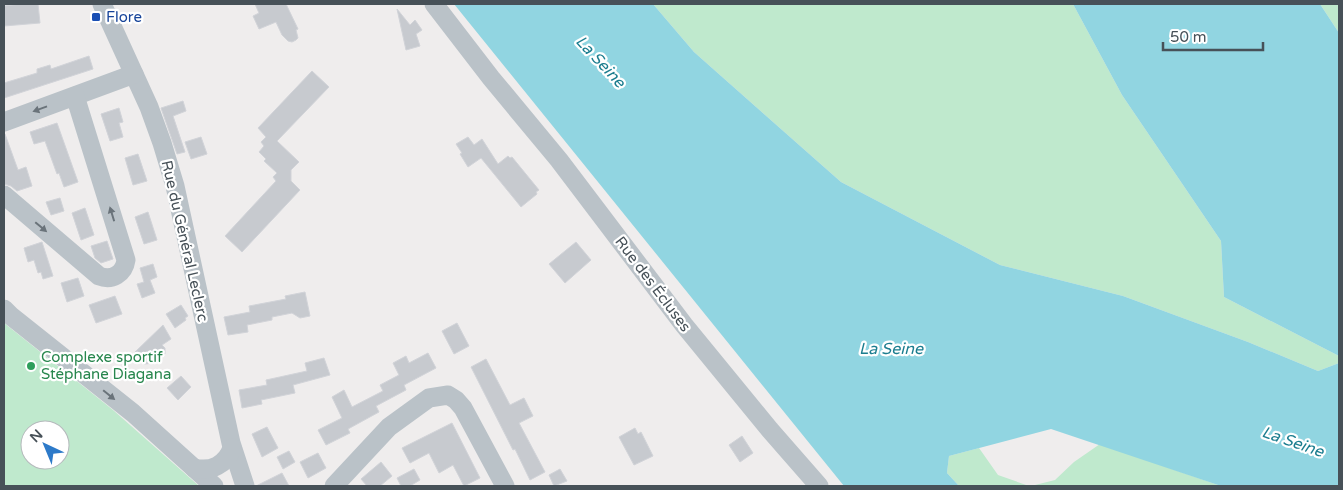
<svg xmlns="http://www.w3.org/2000/svg" width="1343" height="490" viewBox="0 0 1343 490" font-family="'Varela Round',sans-serif">
<style>
.green{fill:#bfe9cd;fill-rule:evenodd}
.water{fill:#91d5e1}
.building{fill:#c7cacf;stroke:#d1d3d8}
.lines{fill:none;stroke-linecap:round;stroke-linejoin:round}
.minor{stroke:#bac2c8;stroke-width:19}
.oneway{fill:#6a737a}
.transit-dot{fill:#1a4fb4;stroke:#fff;stroke-width:2}
.leisure-dot{fill:#2e9e5b;stroke:#fff;stroke-width:2}
.labels{text-anchor:middle;stroke-width:4.5;stroke-linejoin:round;paint-order:stroke}
.transit-label{font-size:15px;fill:#164399;stroke:#fff;text-anchor:start}
.street-label{font-size:15px;fill:#475158;stroke:#fff}
.leisure-label{font-size:15px;fill:#27864d;stroke:#fff;text-anchor:start}
.water-label{font-size:16px;font-style:italic;fill:#1b7d8f;stroke:#fff}
</style>
<rect width="100%" height="100%" fill="#efeded"/>
<g class="green">
<path d="M 653,4 L 1073,4 L 1122,95 L 1221,241 L 1224,297 L 1339,356 L 1339,363 L 1318,371 L 1248,342 L 1123,296 L 1000,265 L 841,182 L 694,52 Z"/>
<path d="M 1320,4 L 1339,4 L 1339,33 Z"/>
<path d="M 4,323 L 113,410 L 199,486 L 4,486 ZM 30,430 L 60,430 L 60,460 L 30,460 Z"/>
<path d="M 1100,444 L 1221,486 L 1031,486 L 1055,480 L 1074,462 Z"/>
<path d="M 979,448 L 998,475 L 1029,486 L 959,486 L 947,473 L 949,456 Z"/>
</g>
<g class="water">
<path d="M 454,4 L 653,4 L 694,52 L 841,182 L 1000,265 L 1123,296 L 1248,342 L 1318,371 L 1339,363 L 1339,486 L 1221,486 L 1051,429 L 949,456 L 947,473 L 959,486 L 844,486 Z"/>
<path d="M 1073,4 L 1320,4 L 1339,33 L 1339,356 L 1224,297 L 1221,241 L 1122,95 Z"/>
</g>
<g class="building">
<path d="M 21,4 L 38,4 L 40,23 L 4,26 L 4,6 Z"/>
<path d="M 255,4 L 286,4 L 298,29 L 296,30 L 298,38 L 296,40 L 292,42 L 288,41 L 282,35 L 276,22 L 259,29 L 253,16 L 259,13 Z"/>
<path d="M 397,9 L 410,25 L 415,20 L 422,30 L 416,34 L 420,46 L 406,50 Z"/>
<path d="M 89,56 L 93,69 L 4,98 L 4,83 L 37,73 L 37,69 L 50,65 L 51,69 Z"/>
<path d="M 312,71 L 329,87 L 277,141 L 299,162 L 291,170 L 291,181 L 300,190 L 242,252 L 225,236 L 276,181 L 273,177 L 277,173 L 264,161 L 266,159 L 259,152 L 264,146 L 261,142 L 266,137 L 258,128 Z"/>
<path d="M 183,101 L 186,111 L 173,116 L 185,152 L 177,154 L 161,108 Z"/>
<path d="M 119,108 L 123,122 L 119,123 L 123,137 L 110,141 L 101,114 Z"/>
<path d="M 57,123 L 78,182 L 64,187 L 59,173 L 57,174 L 45,141 L 34,144 L 30,132 Z"/>
<path d="M 5,134 L 18,170 L 26,167 L 32,186 L 17,191 L 11,186 L 4,184 L 4,135 Z"/>
<path d="M 201,137 L 207,154 L 191,159 L 185,142 Z"/>
<path d="M 468,137 L 474,145 L 482,139 L 498,164 L 508,156 L 510,158 L 512,157 L 539,190 L 536,192 L 537,194 L 521,207 L 481,158 L 468,167 L 460,154 L 462,153 L 456,144 Z"/>
<path d="M 138,154 L 147,181 L 133,185 L 125,158 Z"/>
<path d="M 60,198 L 64,211 L 51,215 L 46,202 Z"/>
<path d="M 85,208 L 94,235 L 81,240 L 72,213 Z"/>
<path d="M 148,212 L 157,240 L 144,244 L 135,217 Z"/>
<path d="M 107,241 L 113,259 L 101,263 L 95,258 L 91,246 Z"/>
<path d="M 42,242 L 53,276 L 43,279 L 41,272 L 38,273 L 34,260 L 28,262 L 24,248 Z"/>
<path d="M 576,242 L 591,260 L 565,283 L 549,264 Z"/>
<path d="M 153,264 L 157,277 L 150,280 L 155,293 L 142,298 L 137,284 L 144,282 L 140,268 Z"/>
<path d="M 78,278 L 84,296 L 67,302 L 61,283 Z"/>
<path d="M 305,292 L 310,316 L 300,318 L 292,313 L 272,317 L 272,320 L 247,325 L 248,332 L 228,335 L 224,317 L 250,312 L 249,306 L 286,299 L 285,296 Z"/>
<path d="M 115,296 L 122,314 L 96,323 L 89,305 Z"/>
<path d="M 181,305 L 188,316 L 185,318 L 186,320 L 175,328 L 166,314 Z"/>
<path d="M 457,323 L 469,346 L 454,354 L 442,331 Z"/>
<path d="M 163,325 L 171,339 L 162,345 L 165,348 L 165,354 L 156,363 L 144,364 L 134,353 Z"/>
<path d="M 428,353 L 436,368 L 404,385 L 406,390 L 376,406 L 379,412 L 348,429 L 350,433 L 326,445 L 318,430 L 342,418 L 332,397 L 344,390 L 352,407 L 383,391 L 380,385 L 399,375 L 393,363 L 406,356 L 409,363 Z"/>
<path d="M 324,358 L 330,375 L 293,385 L 295,393 L 261,400 L 262,404 L 242,408 L 239,390 L 267,385 L 266,380 L 307,371 L 305,363 Z"/>
<path d="M 486,359 L 510,405 L 524,398 L 533,416 L 519,423 L 545,472 L 530,480 L 515,449 L 513,450 L 471,367 Z"/>
<path d="M 181,376 L 191,387 L 178,400 L 167,388 Z"/>
<path d="M 452,423 L 480,478 L 464,486 L 453,465 L 439,473 L 429,453 L 410,463 L 402,448 Z"/>
<path d="M 267,427 L 278,448 L 262,457 L 252,434 Z"/>
<path d="M 635,428 L 638,434 L 641,432 L 653,456 L 634,465 L 619,437 Z"/>
<path d="M 742,436 L 753,453 L 740,462 L 729,445 Z"/>
<path d="M 289,451 L 295,462 L 283,469 L 277,457 Z"/>
<path d="M 318,453 L 326,468 L 308,478 L 300,462 Z"/>
<path d="M 381,462 L 392,476 L 380,486 L 367,486 L 361,479 Z"/>
<path d="M 414,469 L 420,480 L 410,486 L 401,486 L 397,478 Z"/>
<path d="M 560,469 L 567,481 L 554,486 L 549,475 Z"/>
<path d="M 282,473 L 289,486 L 256,486 Z"/>
</g>
<g class="lines">
<g class="minor">
<path d="M 102,4 L 149,107 L 162,143 L 175,186 L 231,443 L 245,486"/>
<path d="M 434,4 L 491,78 L 559,160 L 684,325 L 770,430 L 819,486"/>
<path d="M 4,122 L 134,74"/>
<path d="M 4,195 L 99,276 C 112,281 124,274 126,260 L 75,96"/>
<path d="M 4,309 L 11,316 L 133,413 L 214,486"/>
<path d="M 194,468 C 211,472 226,465 232,448"/>
<path d="M 334,486 L 389,427 L 429,398 L 448,395 L 456,400 L 463,408 L 505,486"/>
</g>
</g>
<defs><path id="oneway-solid" d="M-6-.8H1V-3.2L6.5 0L1 3.2V.8H-6Z" transform="scale(1.25)"/></defs>
<g class="oneway">
<use href="#oneway-solid" transform="translate(40 109) rotate(160)"/>
<use href="#oneway-solid" transform="translate(112 214) rotate(-107)"/>
<use href="#oneway-solid" transform="translate(41 227) rotate(40)"/>
<use href="#oneway-solid" transform="translate(109 395) rotate(39)"/>
</g>
<rect class="transit-dot" x="91" y="12" width="10" height="10" rx="2.5"/>
<circle class="leisure-dot" cx="31" cy="366" r="5"/>
<g class="labels">
<g class="transit-label">
<text x="106" y="22">Flore</text>
</g>
<g class="street-label">
<text transform="translate(185 241) rotate(77)" y="5">Rue du Général Leclerc</text>
<text transform="translate(653 284) rotate(53)" y="5">Rue des Écluses</text>
</g>
<g class="leisure-label">
<text x="41" y="362">Complexe sportif<tspan x="41" dy="17">Stéphane Diagana</tspan></text>
</g>
<g class="water-label">
<text transform="translate(601 61) rotate(47)" y="6">La Seine</text>
<text x="891" y="354">La Seine</text>
<text transform="translate(1293 441) rotate(19)" y="6">La Seine</text>
</g>
</g>
<rect width="1343" height="490" fill="none" stroke="#475158" stroke-width="10"/>
<g transform="translate(45 445) rotate(316)"><circle r="24" fill="#ffffff" stroke="#b5b9bc"/>
<path d="M0-4L9 19L0 12L-9 19Z" fill="#2d7ac9"/>
<text y="-8" font-size="14" font-weight="bold" text-anchor="middle" fill="#475158">N</text>
</g>
<path d="M1163 42v8h100v-8" fill="none" stroke="#475158" stroke-width="2.5"/>
<text x="1170" y="42" font-size="15" fill="#475158" stroke="#ffffff" stroke-width="4" paint-order="stroke">50 m</text>
</svg>
